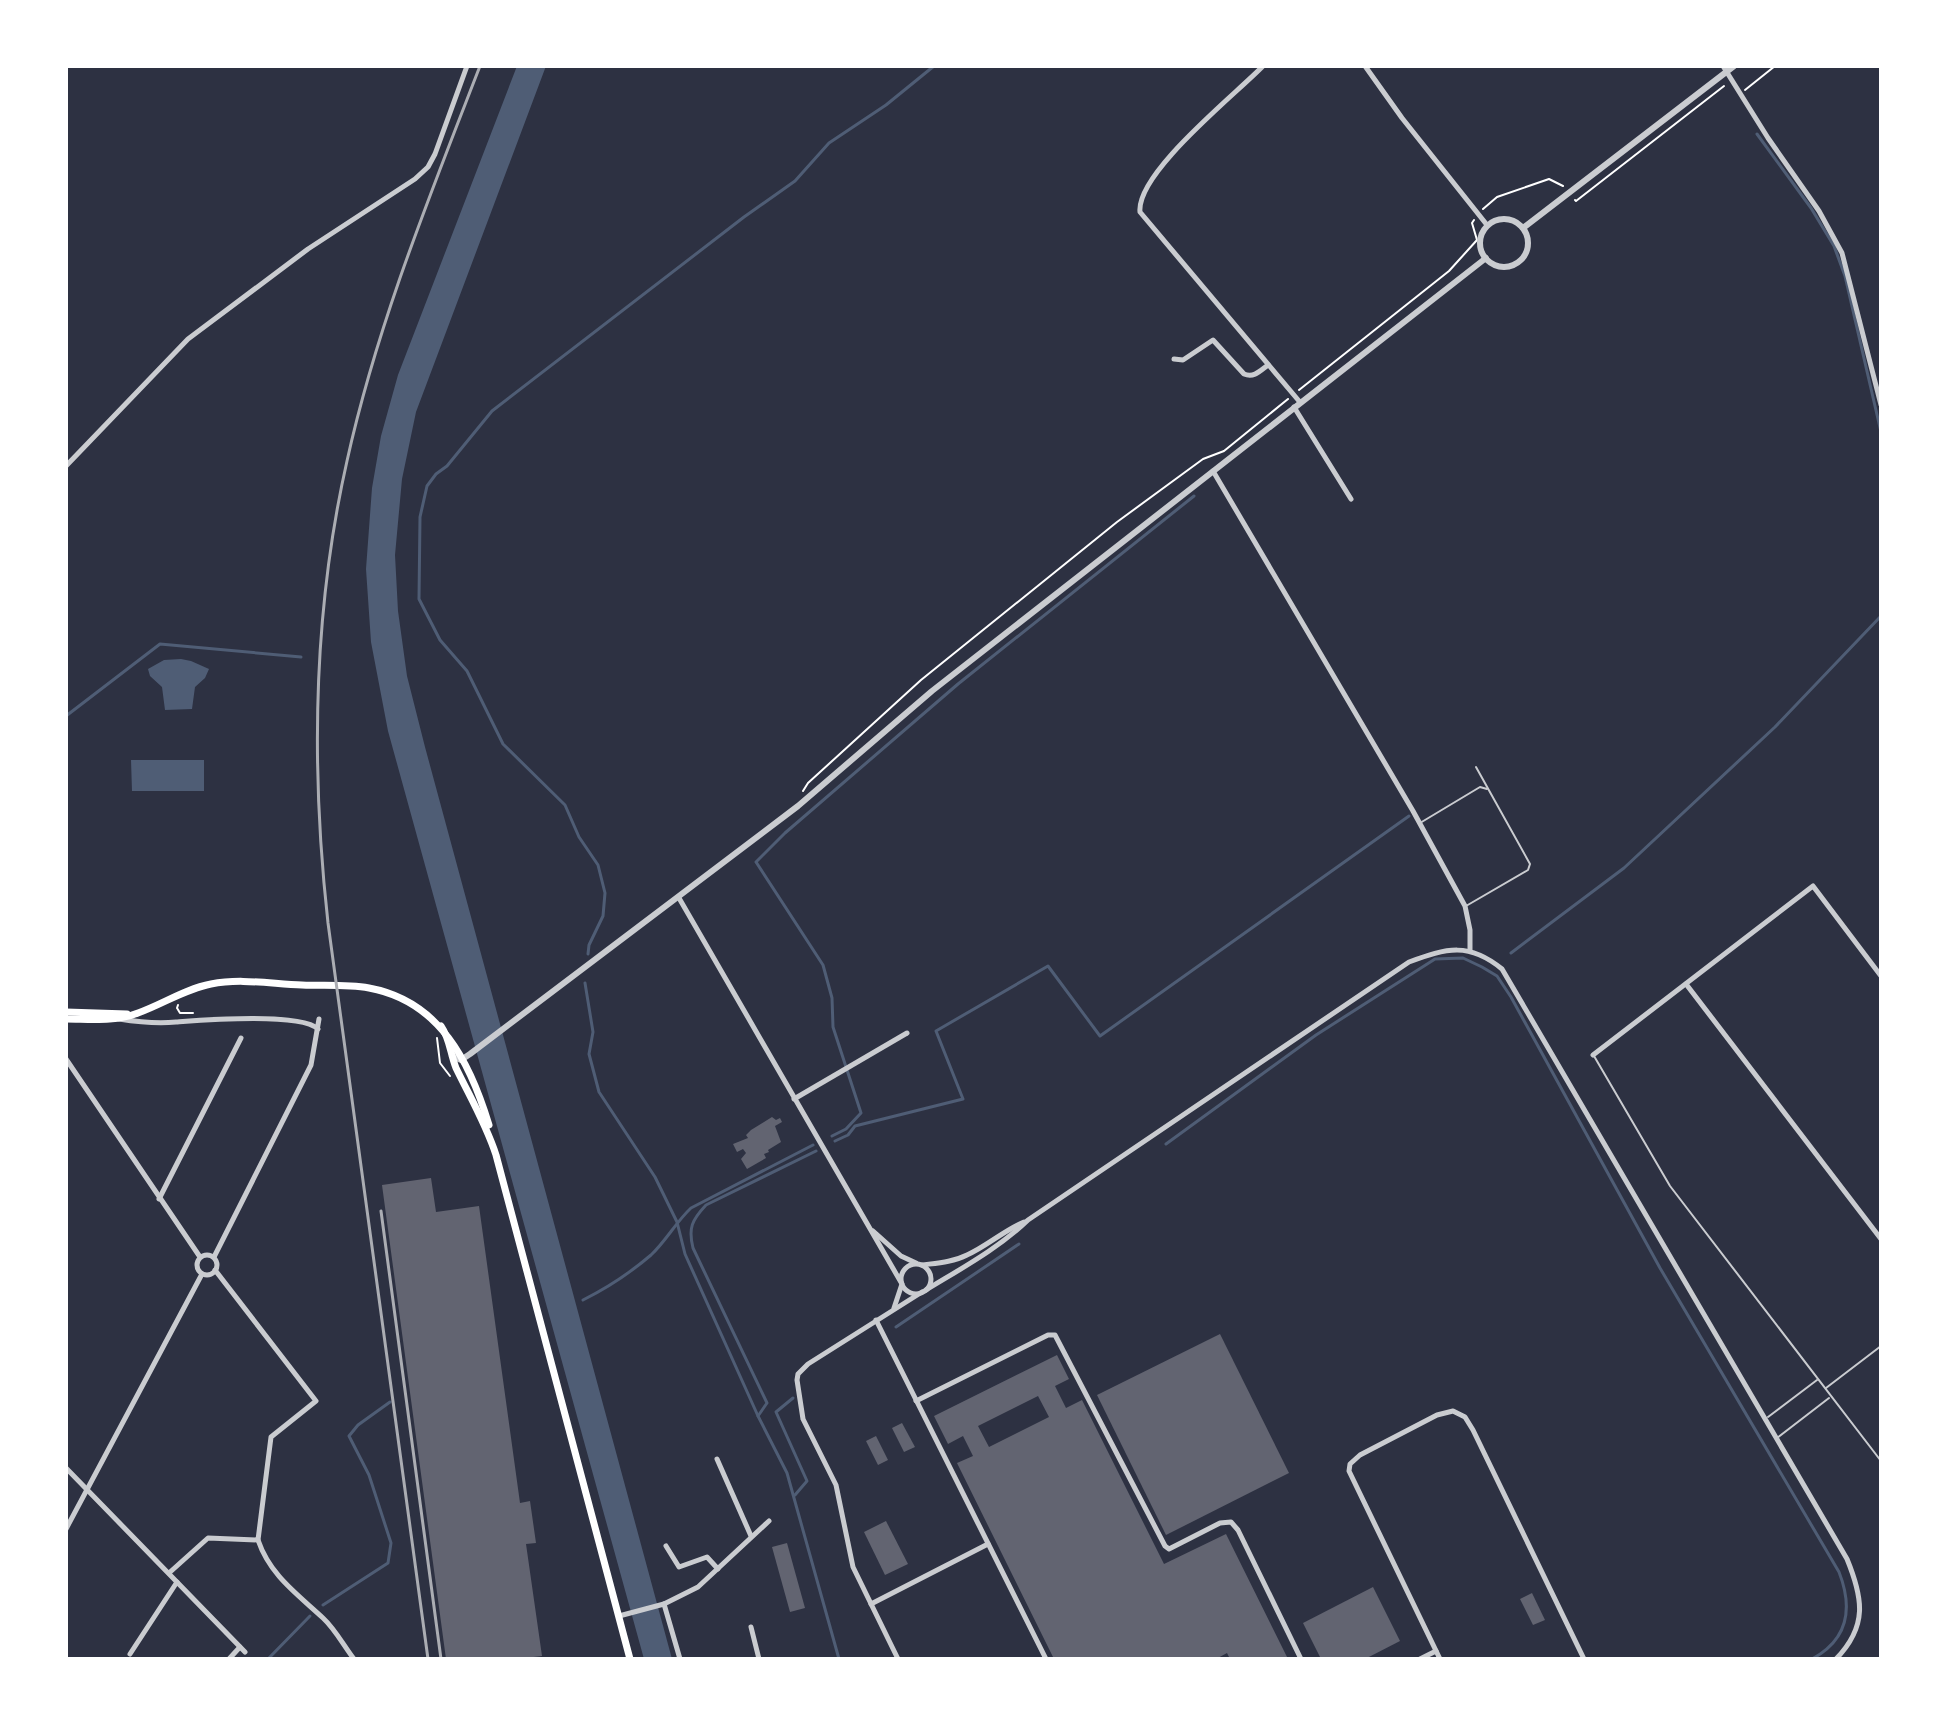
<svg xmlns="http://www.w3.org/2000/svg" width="1947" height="1725" viewBox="0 0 1947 1725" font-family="'Source Sans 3',sans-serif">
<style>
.water{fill:#4f5d75}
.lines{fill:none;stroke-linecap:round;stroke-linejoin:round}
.stream{stroke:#4f5d75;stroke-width:3}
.building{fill:#626471;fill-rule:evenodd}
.path{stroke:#fff;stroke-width:2}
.service{stroke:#caccd0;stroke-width:2}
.minor{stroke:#caccd0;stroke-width:5}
.tertiary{stroke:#caccd0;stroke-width:6}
.secondary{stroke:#fff;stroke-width:7}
.rail{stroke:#abadb3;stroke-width:3}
</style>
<rect width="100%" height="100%" fill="#2d3142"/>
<g class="water">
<path d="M 517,66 L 546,66 L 416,412 L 402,479 L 395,555 L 398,611 L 407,676 L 425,747 L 672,1659 L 644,1659 L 388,731 L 371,642 L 366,569 L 372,488 L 381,436 L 398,375 Z"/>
<path d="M 181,659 L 191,661 L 209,669 L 205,678 L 195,687 L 192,709 L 165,710 L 162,687 L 150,676 L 148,669 L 164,660 Z"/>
<path d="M 131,760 L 204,760 L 204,791 L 132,791 Z"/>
</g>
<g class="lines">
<g class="stream">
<path d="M 1757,134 L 1811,208 L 1834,246 L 1845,276 L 1881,432"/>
<path d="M 66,716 L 160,644 L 301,657"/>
<path d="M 1511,953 L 1624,868 L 1775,727 L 1881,616"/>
<path d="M 588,954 L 589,945 L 603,916 L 605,893 L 598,865 L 579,837 L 565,805 L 503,744 L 467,671 L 440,640 L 419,599 L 420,517 L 427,486 L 436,474 L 447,466 L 492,411 L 744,217 L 795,181 L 829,143 L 886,105 L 934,66"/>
<path d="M 585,983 L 593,1032 L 589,1054 L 599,1092 L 655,1177 L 677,1222 L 685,1254 L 758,1416 L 787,1473 L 839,1659"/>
<path d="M 832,1136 L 846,1129 L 861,1113 L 833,1027 L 832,998 L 823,965 L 756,862 L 785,833 L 958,684 L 1194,496"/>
<path d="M 835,1141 L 848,1135 L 855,1126 L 963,1099 L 936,1031 L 1048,966 L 1100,1036 L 1409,816"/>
<path d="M 1166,1144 L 1316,1035 L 1435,959 L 1463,958 L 1482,967 L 1497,976 L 1511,997 L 1660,1268 L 1839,1572 C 1853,1608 1849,1639 1812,1659"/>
<path d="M 583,1300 C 607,1288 630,1273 651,1255 C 666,1241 676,1222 691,1208 L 813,1145"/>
<path d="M 896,1327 L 1019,1244"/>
<path d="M 793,1398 L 776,1412 L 807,1481 L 795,1495"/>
<path d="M 758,1416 L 767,1403 L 693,1248 C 688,1228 692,1220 706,1205 L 816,1151"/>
<path d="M 323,1605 L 388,1563 L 391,1543 L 369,1475 L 349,1436 L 358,1425 L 390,1402"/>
<path d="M 268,1659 L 310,1616"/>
</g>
</g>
<g class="building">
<path d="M 772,1117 L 776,1120 L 780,1118 L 782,1122 L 775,1126 L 781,1142 L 768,1150 L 769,1152 L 764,1154 L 766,1158 L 747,1169 L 741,1159 L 746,1153 L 743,1149 L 737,1152 L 733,1144 L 748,1138 L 746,1135 L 751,1130 Z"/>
<path d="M 431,1178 L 436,1212 L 479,1206 L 520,1503 L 530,1501 L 536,1543 L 526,1544 L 542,1656 L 517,1659 L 446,1659 L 382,1185 Z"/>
<path d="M 1220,1334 L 1289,1473 L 1166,1535 L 1097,1395 Z"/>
<path d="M 1057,1355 L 1069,1379 L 1055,1386 L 1066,1408 L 1082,1400 L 1164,1564 L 1226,1534 L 1288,1659 L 1230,1659 L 1227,1653 L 1216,1659 L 1054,1659 L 957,1463 L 973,1456 L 963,1436 L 948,1444 L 934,1416 ZM 1038,1396 L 1049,1417 L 989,1447 L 978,1426 Z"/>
<path d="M 902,1423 L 915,1447 L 904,1452 L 892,1428 Z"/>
<path d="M 876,1436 L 888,1460 L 878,1465 L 866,1441 Z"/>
<path d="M 886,1521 L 908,1564 L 885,1575 L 864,1532 Z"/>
<path d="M 787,1543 L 805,1608 L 790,1612 L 772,1547 Z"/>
<path d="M 1373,1587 L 1400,1641 L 1365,1659 L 1321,1659 L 1303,1623 Z"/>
<path d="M 1532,1593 L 1545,1620 L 1533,1625 L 1520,1599 Z"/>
</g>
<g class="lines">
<g class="path">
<path d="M 1745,90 L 1775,66"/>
<path d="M 1575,200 L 1576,201 L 1724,86"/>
<path d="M 1483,209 L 1497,197 L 1549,179 L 1563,186"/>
<path d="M 1299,390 L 1449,271 L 1477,240 L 1472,223 L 1474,220"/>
<path d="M 803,791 L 808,783 L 921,680 L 1117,522 L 1203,459 L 1224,451 L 1288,399"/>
<path d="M 178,1005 L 177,1008 L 180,1013 L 193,1013"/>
<path d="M 437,1038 L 440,1063 L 450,1076"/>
</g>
<g class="service">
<path d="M 1420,823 L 1480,787 L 1487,789"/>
<path d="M 1466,906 L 1528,870 L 1530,864 L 1476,767"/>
<path d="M 1594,1056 L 1670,1186 L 1881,1461"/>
<path d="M 1826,1388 L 1881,1346"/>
<path d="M 1768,1417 L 1817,1380"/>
<path d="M 1777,1438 L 1829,1398"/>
</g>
<g class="minor">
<path d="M 1263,66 C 1236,94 1136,173 1140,212 L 1299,401"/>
<path d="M 1365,66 L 1402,118 L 1487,225"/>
<path d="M 1723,66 L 1768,138 L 1819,211 L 1842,253 L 1881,405"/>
<path d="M 1174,359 L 1183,360 L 1213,340 L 1244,374 C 1254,378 1260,371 1268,365"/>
<path d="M 1294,407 L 1351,499"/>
<path d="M 66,466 L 188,339 L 308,249 L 415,179 L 428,167 L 435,154 L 467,66"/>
<path d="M 1213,471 L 1413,811 L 1465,906 L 1470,930 L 1470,950"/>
<path d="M 679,898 L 902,1284 L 894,1308"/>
<path d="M 1686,984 L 1881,1239"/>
<path d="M 119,1019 C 138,1022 157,1024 176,1022 C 203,1020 300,1012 318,1029"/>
<path d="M 1593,1055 L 1813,886 L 1881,976"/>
<path d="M 66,1059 L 200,1257"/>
<path d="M 794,1099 L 907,1033"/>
<path d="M 159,1199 L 241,1038"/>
<path d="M 873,1231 L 901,1256 L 916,1263"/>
<circle cx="207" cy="1265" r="10"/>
<path d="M 214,1257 L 311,1065 L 319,1019"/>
<circle cx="916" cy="1279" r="15"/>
<path d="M 922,1265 C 937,1263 953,1262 967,1255 C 987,1246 1003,1231 1024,1222"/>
<path d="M 926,1290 C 962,1268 999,1248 1028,1220 L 1409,962 C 1447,948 1469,942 1502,969 L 1847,1559 C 1863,1598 1868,1626 1836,1659"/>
<path d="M 876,1320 L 1046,1659"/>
<path d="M 916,1401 L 1048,1335 L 1055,1335 L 1165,1546 L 1169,1549 L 1220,1523 L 1231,1522 L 1238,1530 L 1301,1659"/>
<path d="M 717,1459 L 751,1536"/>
<path d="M 66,1468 L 245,1652"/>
<path d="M 66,1529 L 202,1274"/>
<path d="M 258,1540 C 270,1575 296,1593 323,1618 C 335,1629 344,1646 354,1659"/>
<path d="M 666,1546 L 679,1567 L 707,1557 L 718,1569"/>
<path d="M 169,1573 L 208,1538 L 258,1540 L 271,1437 L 316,1401 L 215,1270"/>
<path d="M 664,1604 L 680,1659"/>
<path d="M 871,1604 L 988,1544"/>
<path d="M 619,1616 L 664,1604 L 698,1587 L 769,1521"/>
<path d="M 751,1627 L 759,1659"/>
<path d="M 130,1654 L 177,1582"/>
<path d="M 229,1659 L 240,1647"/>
<path d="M 898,1659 L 853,1567 L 836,1485 L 803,1419 L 797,1380 L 798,1374 L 808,1364 L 922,1292"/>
<path d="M 1420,1659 L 1436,1651"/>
<path d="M 1440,1659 L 1349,1471 L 1350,1464 L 1360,1455 L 1437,1415 L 1453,1411 L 1465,1417 L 1473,1430 L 1584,1659"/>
</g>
<g class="tertiary">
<circle cx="1504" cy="243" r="24"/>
<path d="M 1523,228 L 1734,66"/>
<path d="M 452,1056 L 461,1060 L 470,1054 L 798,806 L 932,691 L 1486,258"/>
</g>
<g class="secondary">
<path d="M 66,1012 L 127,1014"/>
<path d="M 66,1019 C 90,1019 115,1022 138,1013 C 163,1004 185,989 211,984 C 241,978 272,984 302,985 C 324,986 347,984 369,988 C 440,1001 470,1062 489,1125"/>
<path d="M 441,1026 C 450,1039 450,1053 456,1068 C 470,1097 486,1124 496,1155 L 630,1659"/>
</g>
<g class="rail">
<path d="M 381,1211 L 441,1659"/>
<path d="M 428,1659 L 328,923 C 311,771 313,611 347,461 C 377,325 430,195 480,66"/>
</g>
</g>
<rect width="1947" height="1725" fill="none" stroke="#ffffff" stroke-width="136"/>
</svg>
